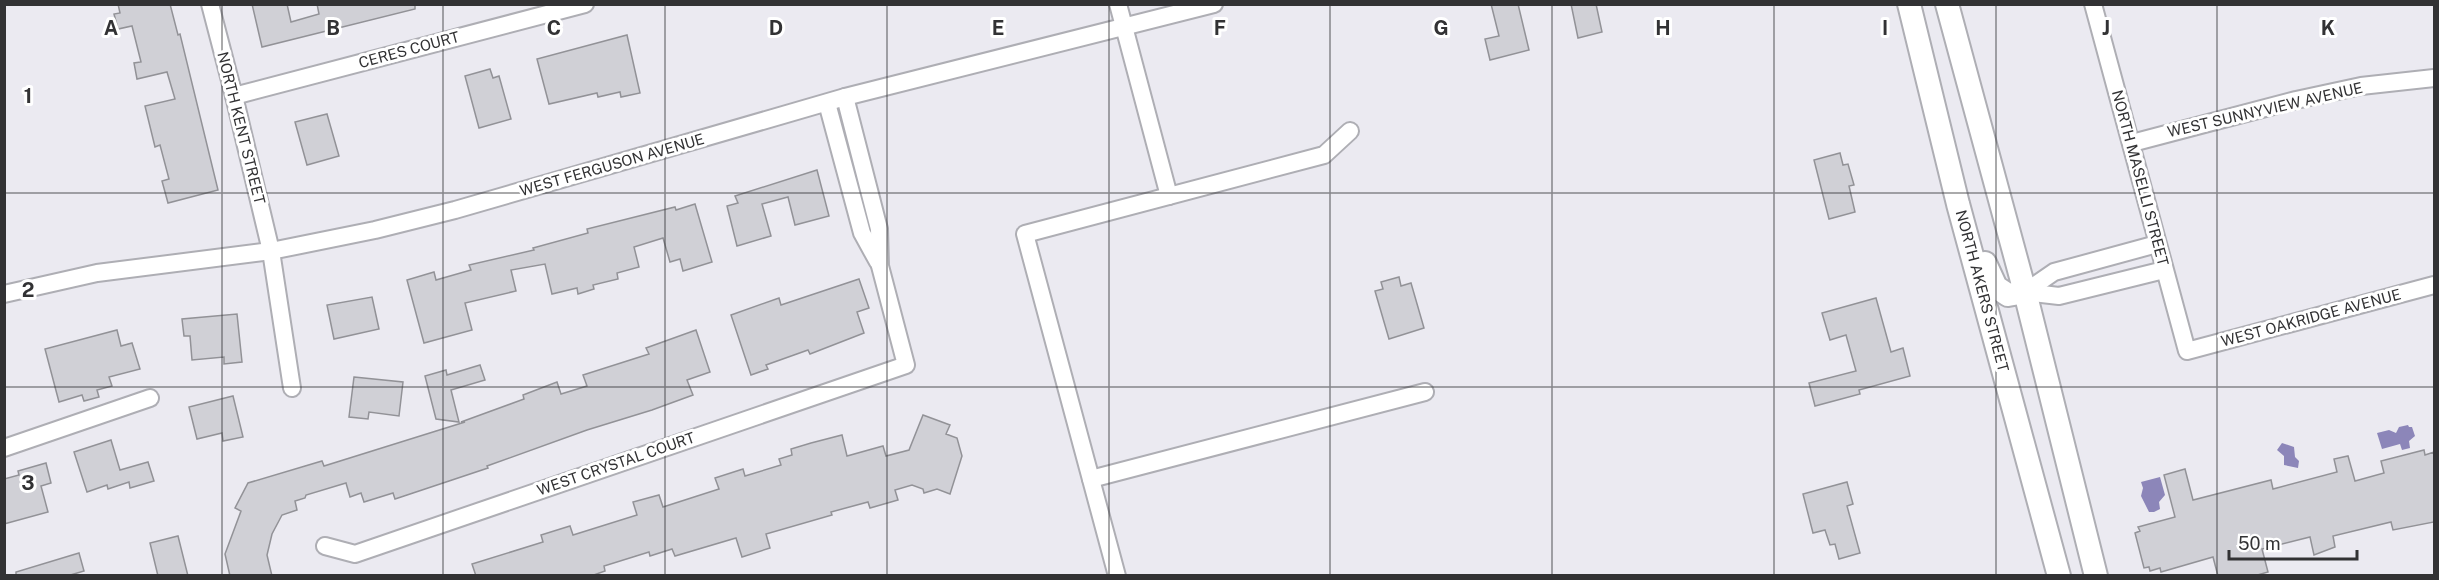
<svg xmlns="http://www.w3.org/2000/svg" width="2439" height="580" viewBox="0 0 2439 580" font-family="'Public Sans',sans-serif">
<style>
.water{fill:#8c86b9}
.building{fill:#d0d0d6;stroke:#929297;stroke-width:1.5}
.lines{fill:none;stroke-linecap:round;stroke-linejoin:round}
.minor-casing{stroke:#aeaeb4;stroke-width:20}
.major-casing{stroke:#aeaeb4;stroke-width:26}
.minor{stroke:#fff;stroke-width:16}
.major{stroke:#fff;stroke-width:22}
.grid{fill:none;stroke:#323234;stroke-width:1.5;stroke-opacity:0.55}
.labels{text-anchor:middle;stroke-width:6;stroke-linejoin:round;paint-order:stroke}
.street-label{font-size:15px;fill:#323234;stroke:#fff}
.grid-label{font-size:20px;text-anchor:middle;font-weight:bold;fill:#323234;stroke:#fff;stroke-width:6;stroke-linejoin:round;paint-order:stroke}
</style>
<rect width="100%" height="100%" fill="#ebeaf1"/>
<g class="water">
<path d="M 2408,425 L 2409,427 L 2412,427 L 2415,436 L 2409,441 L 2410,448 L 2402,450 L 2400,444 L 2382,449 L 2377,433 L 2389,430 L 2396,433 L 2399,427 Z"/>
<path d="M 2282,443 L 2294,447 L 2295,457 L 2299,461 L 2298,468 L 2284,465 L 2284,456 L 2277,450 Z"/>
<path d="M 2160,477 L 2165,495 L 2159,502 L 2160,509 L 2154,512 L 2149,512 L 2141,496 L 2143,488 L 2141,482 Z"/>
</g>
<g class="building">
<path d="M 118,4 L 170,4 L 178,35 L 180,34 L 218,190 L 168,203 L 162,181 L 169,179 L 160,145 L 155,147 L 145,106 L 175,99 L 167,72 L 137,79 L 134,63 L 141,62 L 132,26 L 118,29 L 114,14 L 120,13 Z"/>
<path d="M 252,4 L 287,4 L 291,22 L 319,14 L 317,4 L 415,4 L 415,9 L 262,47 Z"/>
<path d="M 1491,4 L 1518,4 L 1529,50 L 1490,60 L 1485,39 L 1499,36 Z"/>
<path d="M 1571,4 L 1596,4 L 1602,32 L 1578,38 Z"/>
<path d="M 627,35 L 640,93 L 621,97 L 620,92 L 598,97 L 597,93 L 549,104 L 537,59 Z"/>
<path d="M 490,69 L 493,78 L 499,76 L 511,119 L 479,128 L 465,76 Z"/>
<path d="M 327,114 L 339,156 L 307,165 L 295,122 Z"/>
<path d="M 1840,153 L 1843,165 L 1848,164 L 1854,185 L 1849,186 L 1855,212 L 1829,219 L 1814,160 Z"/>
<path d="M 817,170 L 829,216 L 795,225 L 788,197 L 762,204 L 771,236 L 737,246 L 727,206 L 738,203 L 735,196 Z"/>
<path d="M 695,204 L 712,262 L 683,271 L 680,259 L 670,262 L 663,238 L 634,247 L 639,267 L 617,273 L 618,279 L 593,285 L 594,289 L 578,294 L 577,288 L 552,294 L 545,264 L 511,270 L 516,291 L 465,303 L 472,330 L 424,343 L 407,280 L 434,272 L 436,280 L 471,270 L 469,265 L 534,250 L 533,248 L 588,233 L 587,229 L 675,207 L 676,210 Z"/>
<path d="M 1399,277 L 1401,286 L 1411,283 L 1424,328 L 1389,339 L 1375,291 L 1383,289 L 1381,282 Z"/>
<path d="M 859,279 L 869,308 L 857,312 L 864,333 L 810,354 L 808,350 L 766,365 L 768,369 L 751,375 L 731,315 L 779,298 L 781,305 Z"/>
<path d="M 372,297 L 379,329 L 334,339 L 327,305 Z"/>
<path d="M 1876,298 L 1891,352 L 1903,348 L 1910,376 L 1859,390 L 1860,394 L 1815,406 L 1809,383 L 1856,371 L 1846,335 L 1830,340 L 1822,313 Z"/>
<path d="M 237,314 L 242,362 L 224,364 L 224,357 L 192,360 L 190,336 L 184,336 L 182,319 Z"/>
<path d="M 117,330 L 121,346 L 132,343 L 140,369 L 109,377 L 112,386 L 97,390 L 99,397 L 84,401 L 82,395 L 59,402 L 45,349 Z"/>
<path d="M 696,330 L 710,372 L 687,380 L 693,395 L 652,410 L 587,430 L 487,466 L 488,468 L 395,499 L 393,493 L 364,502 L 361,493 L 350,497 L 346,483 L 306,495 L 305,498 L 295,501 L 297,510 L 282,515 L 272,534 L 267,555 L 272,576 L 230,576 L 225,554 L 241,511 L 235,508 L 248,483 L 322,461 L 324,466 L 465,422 L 461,422 L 524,399 L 523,395 L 557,382 L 561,394 L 587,386 L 583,375 L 649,354 L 646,348 Z"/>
<path d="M 480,365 L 485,380 L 451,390 L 459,422 L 436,419 L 425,376 L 446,370 L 447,375 Z"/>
<path d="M 354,377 L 403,382 L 399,416 L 369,412 L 368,419 L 349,417 Z"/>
<path d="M 233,396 L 243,437 L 223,441 L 222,433 L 197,439 L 189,407 Z"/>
<path d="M 923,415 L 950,425 L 946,434 L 957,438 L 962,456 L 950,494 L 937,489 L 924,493 L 923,489 L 912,485 L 895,490 L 898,500 L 870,508 L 868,502 L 831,512 L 832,515 L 766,534 L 770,548 L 742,557 L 736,538 L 675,556 L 672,549 L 650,556 L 649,552 L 604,566 L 605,571 L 591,576 L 476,576 L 472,564 L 543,542 L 541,535 L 570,526 L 573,535 L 637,515 L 633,502 L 659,495 L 663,507 L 719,489 L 715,478 L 743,469 L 745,476 L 781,465 L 779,459 L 792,455 L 791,449 L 811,443 L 842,435 L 847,456 L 883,446 L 886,456 L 909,450 Z"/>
<path d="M 111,440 L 120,470 L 148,462 L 154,481 L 130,488 L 129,482 L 108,489 L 107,485 L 87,492 L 74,452 Z"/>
<path d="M 2424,450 L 2425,455 L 2434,452 L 2434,522 L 2393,530 L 2391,522 L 2333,536 L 2335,547 L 2314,555 L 2310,537 L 2262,549 L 2268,572 L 2254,576 L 2218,576 L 2213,557 L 2161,572 L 2160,568 L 2150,571 L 2149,567 L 2144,568 L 2135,533 L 2140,531 L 2138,527 L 2175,517 L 2164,475 L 2185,469 L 2193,500 L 2271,480 L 2273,489 L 2337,472 L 2334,459 L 2348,456 L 2355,481 L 2384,473 L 2381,461 Z"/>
<path d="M 46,463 L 51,483 L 41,486 L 48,512 L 4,524 L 4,479 L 19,475 L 18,471 Z"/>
<path d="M 1847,482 L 1853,504 L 1847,506 L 1860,553 L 1839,559 L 1835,544 L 1830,545 L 1825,530 L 1813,533 L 1803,494 Z"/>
<path d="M 178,536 L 188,576 L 158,576 L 150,543 Z"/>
<path d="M 79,553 L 84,571 L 67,576 L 16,576 L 16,572 Z"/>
</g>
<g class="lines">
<g class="minor-casing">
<g id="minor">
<path d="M 210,4 L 234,96 L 271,251 L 292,388"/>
<path d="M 1118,4 L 1169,196"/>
<path d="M 2093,4 L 2187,351 L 2434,285"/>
<path d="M 234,96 L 585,4"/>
<path d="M 827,103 L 862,233 L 878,262"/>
<path d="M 2132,143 L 2296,100 L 2361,86 L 2434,78"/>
<path d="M 2025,292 L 2059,296 L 2164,270"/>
<path d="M 2025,292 L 2054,272 L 2157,244"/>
<path d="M 4,294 L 97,273 L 271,251 L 375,230 L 455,210 L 845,97 L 1214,4"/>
<path d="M 4,448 L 150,398"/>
<path d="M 1091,479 L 1425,392"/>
<path d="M 325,546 L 355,554 L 906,365 L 880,266 L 879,229 L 845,97"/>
<path d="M 1117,576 L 1025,234 L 1324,155 L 1350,131"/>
</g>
</g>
<g class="major-casing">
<g id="major">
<path d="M 1909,4 L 1958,204 L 2059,576"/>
<path d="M 1947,4 L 2025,292 L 2096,576"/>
<path d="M 1985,263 L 1996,287 L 2008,295 L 2025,292"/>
</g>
</g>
<use href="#minor" class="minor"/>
<use href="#major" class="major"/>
</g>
<path class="grid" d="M 222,4 L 222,576M 443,4 L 443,576M 665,4 L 665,576M 887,4 L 887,576M 1109,4 L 1109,576M 1330,4 L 1330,576M 1552,4 L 1552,576M 1774,4 L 1774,576M 1996,4 L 1996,576M 2217,4 L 2217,576M 4,193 L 2434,193M 4,387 L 2434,387"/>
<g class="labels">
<g class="street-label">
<text transform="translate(409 50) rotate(-15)" y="5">CERES COURT</text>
<text transform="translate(2265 110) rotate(-13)" y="5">WEST SUNNYVIEW AVENUE</text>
<text transform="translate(241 128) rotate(76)" y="5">NORTH KENT STREET</text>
<text transform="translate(612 165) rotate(-16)" y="5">WEST FERGUSON AVENUE</text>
<text transform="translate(2140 178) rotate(75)" y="5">NORTH MASELLI STREET</text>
<text transform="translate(1982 291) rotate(75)" y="5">NORTH AKERS STREET</text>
<text transform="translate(2311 318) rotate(-15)" y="5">WEST OAKRIDGE AVENUE</text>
<text transform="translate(616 464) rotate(-19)" y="5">WEST CRYSTAL COURT</text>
</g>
</g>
<g class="grid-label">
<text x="111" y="35">A</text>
<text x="333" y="35">B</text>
<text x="554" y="35">C</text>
<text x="776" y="35">D</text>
<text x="998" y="35">E</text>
<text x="1220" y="35">F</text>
<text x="1441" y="35">G</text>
<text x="1663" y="35">H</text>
<text x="1885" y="35">I</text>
<text x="2106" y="35">J</text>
<text x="2328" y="35">K</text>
<text x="28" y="103">1</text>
<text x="28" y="297">2</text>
<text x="28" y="490">3</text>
</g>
<rect width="2439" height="580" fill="none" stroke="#323234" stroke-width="12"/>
<path d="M2229 550v9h128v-9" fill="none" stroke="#323234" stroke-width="3"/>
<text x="2238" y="550" font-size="18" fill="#323234" stroke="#ffffff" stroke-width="4.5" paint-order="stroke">50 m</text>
</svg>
